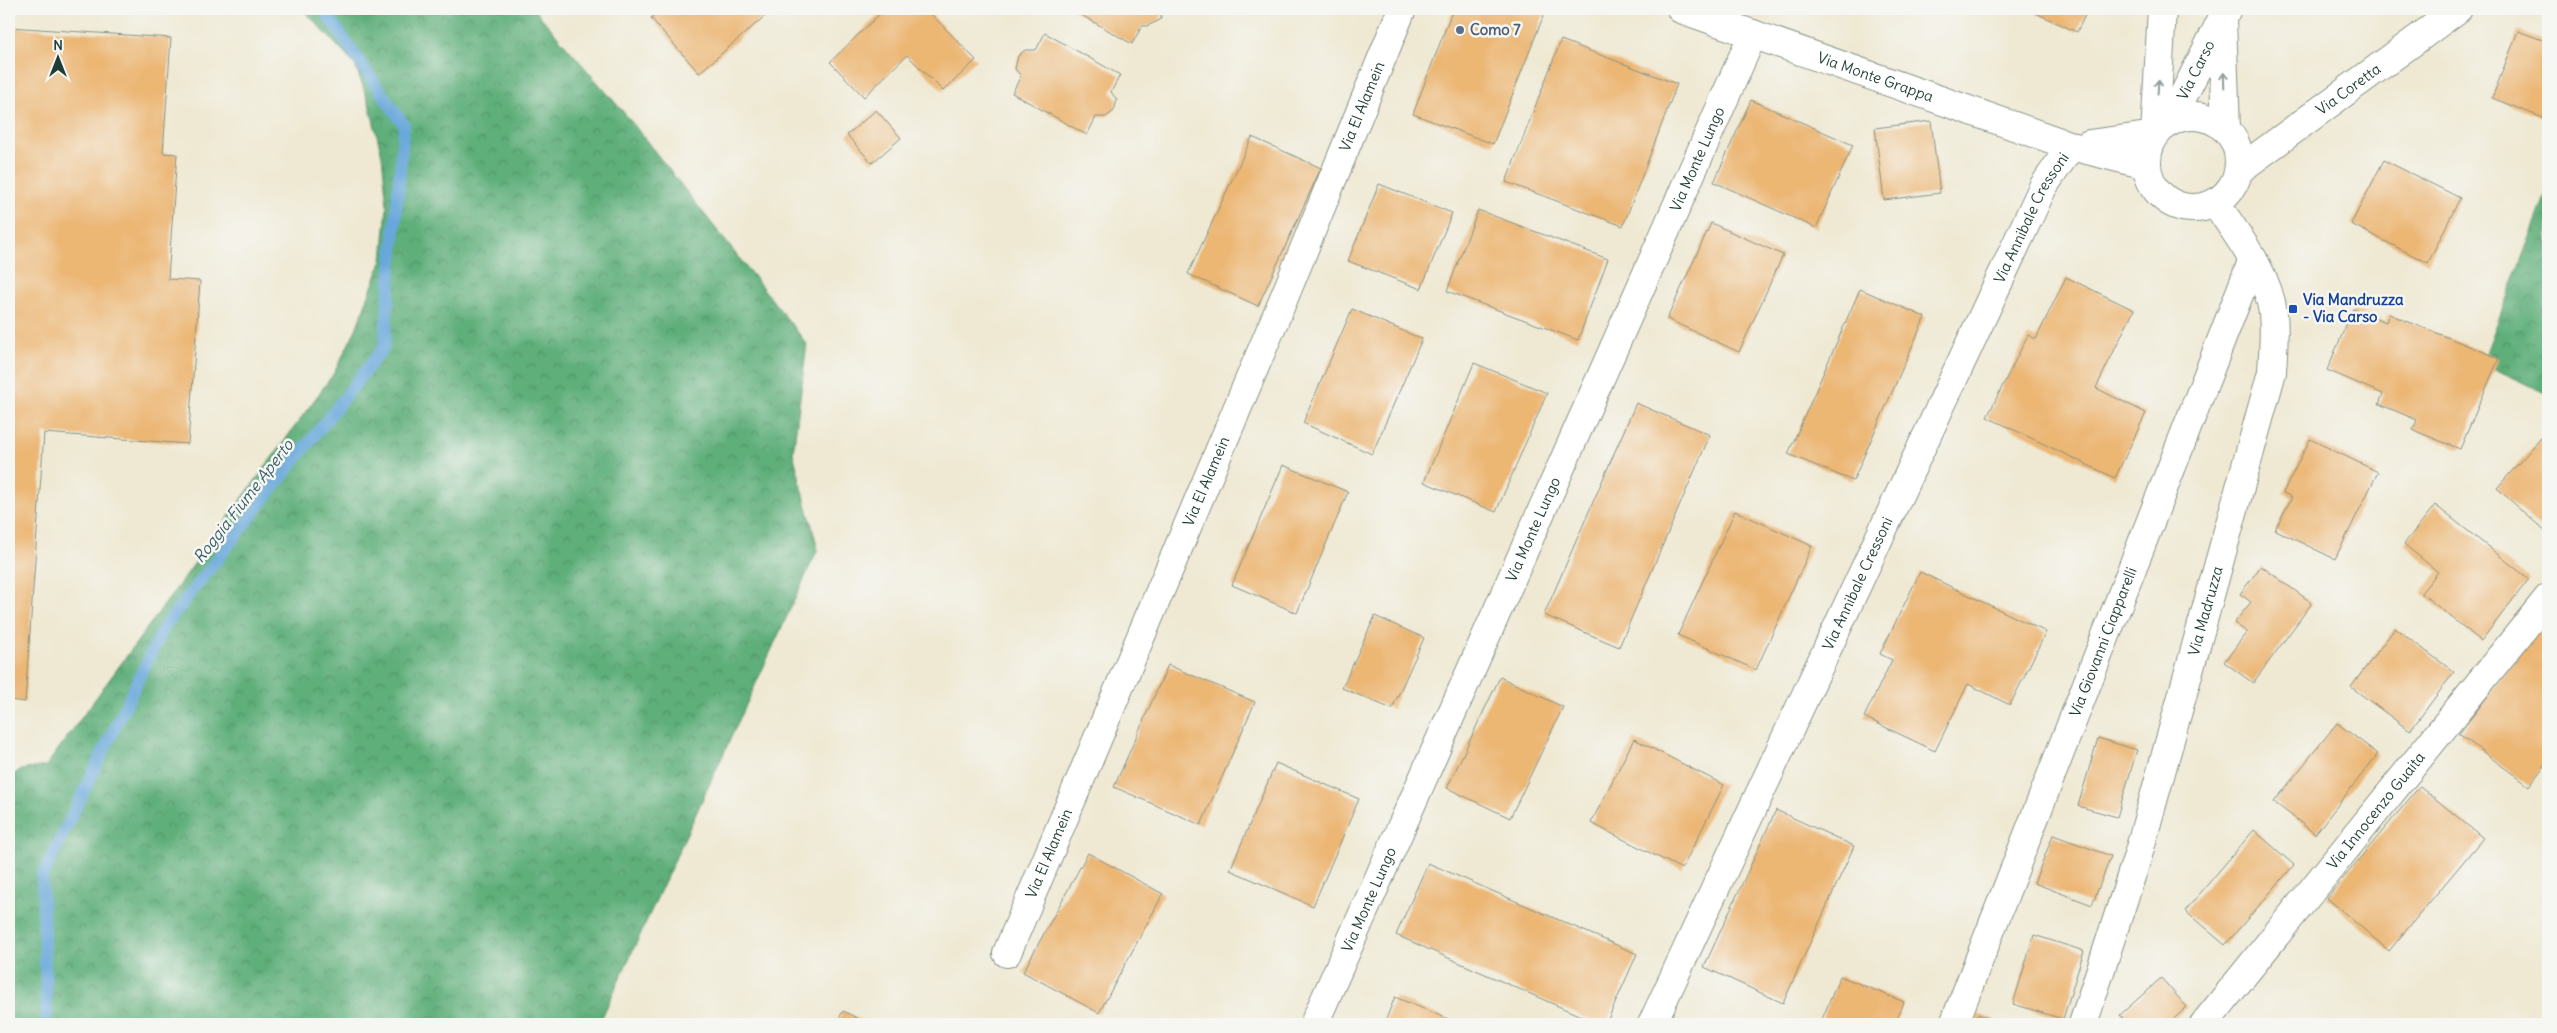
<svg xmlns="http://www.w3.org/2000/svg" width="2557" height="1033" viewBox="0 0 2557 1033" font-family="Delius,sans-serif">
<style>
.forest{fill:url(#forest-crowns);stroke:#3e7657}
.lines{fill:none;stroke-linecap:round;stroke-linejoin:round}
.stream{stroke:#67a7da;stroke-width:12}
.building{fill:#ecb673}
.street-casing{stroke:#879384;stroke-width:30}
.secondary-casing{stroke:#879384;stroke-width:30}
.street{stroke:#fff;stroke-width:28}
.secondary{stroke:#fff;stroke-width:28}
.oneway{stroke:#8f9e9a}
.service-dot{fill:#5c6f8a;stroke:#f6f6f2;stroke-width:2}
.transit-dot{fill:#1a4fb4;stroke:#f6f6f2;stroke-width:2}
.labels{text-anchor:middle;stroke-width:5;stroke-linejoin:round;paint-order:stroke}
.service-label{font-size:15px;font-weight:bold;fill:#4e5e75;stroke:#f6f6f2;text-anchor:start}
.street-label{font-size:15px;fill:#1f3d34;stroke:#f6f6f2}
.transit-label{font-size:15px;font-weight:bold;fill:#164399;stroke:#f6f6f2;text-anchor:start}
.water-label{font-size:16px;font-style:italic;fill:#355d66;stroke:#f6f6f2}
</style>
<defs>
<pattern id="forest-crowns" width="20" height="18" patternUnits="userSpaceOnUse" patternTransform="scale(1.25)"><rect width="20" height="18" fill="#5eaf7a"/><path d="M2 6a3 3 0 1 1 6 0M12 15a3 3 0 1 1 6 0" fill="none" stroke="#4d9065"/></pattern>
</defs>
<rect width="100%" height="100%" fill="#f6f6f2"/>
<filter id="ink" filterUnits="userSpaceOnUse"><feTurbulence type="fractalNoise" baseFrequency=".02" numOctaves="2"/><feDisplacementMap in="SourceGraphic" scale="10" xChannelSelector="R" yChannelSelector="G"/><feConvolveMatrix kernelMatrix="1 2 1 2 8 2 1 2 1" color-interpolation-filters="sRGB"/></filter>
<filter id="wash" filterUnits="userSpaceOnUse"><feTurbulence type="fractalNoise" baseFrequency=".0096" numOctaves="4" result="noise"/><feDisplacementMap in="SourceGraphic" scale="20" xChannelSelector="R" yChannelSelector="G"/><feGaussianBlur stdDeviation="1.12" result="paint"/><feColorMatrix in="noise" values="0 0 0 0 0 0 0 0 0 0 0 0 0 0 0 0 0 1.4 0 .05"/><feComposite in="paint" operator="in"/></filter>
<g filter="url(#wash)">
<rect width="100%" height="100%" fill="#efe9d3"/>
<g class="forest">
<path d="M 303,9 L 534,9 L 626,115 L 807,344 L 793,453 L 818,549 L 599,1024 L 9,1024 L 9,778 L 20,770 L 46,766 L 334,373 L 356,329 L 382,260 L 387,206 L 382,156 L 369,103 L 355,65 Z"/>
<path d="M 2548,189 L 2548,394 L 2482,363 Z"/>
</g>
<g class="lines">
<path class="stream" d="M 47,1024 L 42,877 L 164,627 L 384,347 L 404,125 L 323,9"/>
</g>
<g id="blocks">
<g class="building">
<path d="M 661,9 L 773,9 L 699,73 L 651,18 Z"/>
<path d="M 885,9 L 926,9 L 976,60 L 943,91 L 907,55 L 864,97 L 830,62 Z"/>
<path d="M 1071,9 L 1163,9 L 1160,20 L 1147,26 L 1142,26 L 1132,44 Z"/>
<path d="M 1453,9 L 1538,9 L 1545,12 L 1493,144 L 1413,114 Z"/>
<path d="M 2027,9 L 2088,9 L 2077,32 Z"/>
<path d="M 9,27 L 171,38 L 163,153 L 177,154 L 168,279 L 200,281 L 188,444 L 44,433 L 25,702 L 9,700 Z"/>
<path d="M 2518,31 L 2548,42 L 2548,120 L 2492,98 Z"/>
<path d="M 1045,33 L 1120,75 L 1111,92 L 1117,100 L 1114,111 L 1106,117 L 1096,117 L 1087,135 L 1012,93 L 1021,76 L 1015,69 L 1018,56 L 1025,50 L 1036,50 Z"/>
<path d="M 1561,40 L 1677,84 L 1623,226 L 1506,182 Z"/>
<path d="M 1751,100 L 1853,145 L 1816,228 L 1714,182 Z"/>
<path d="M 876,110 L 901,138 L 872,163 L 847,135 Z"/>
<path d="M 1931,121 L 1940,193 L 1884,200 L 1875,128 Z"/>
<path d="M 1252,137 L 1321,168 L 1258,306 L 1188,274 Z"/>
<path d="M 2384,160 L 2460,198 L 2428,263 L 2351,224 Z"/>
<path d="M 1379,184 L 1452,213 L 1421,289 L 1348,261 Z"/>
<path d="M 1478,210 L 1608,259 L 1578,340 L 1447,291 Z"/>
<path d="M 1711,223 L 1783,255 L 1739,352 L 1667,319 Z"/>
<path d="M 2066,277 L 2134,310 L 2096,388 L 2146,413 L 2115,478 L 1987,417 L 2028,335 L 2036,339 Z"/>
<path d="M 1860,289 L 1925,317 L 1853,481 L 1788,454 Z"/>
<path d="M 1352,309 L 1422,339 L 1372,454 L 1303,423 Z"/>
<path d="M 2353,309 L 2386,322 L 2389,314 L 2499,358 L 2460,449 L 2413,430 L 2417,420 L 2379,404 L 2383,394 L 2327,370 Z"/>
<path d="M 1474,363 L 1547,393 L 1496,512 L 1424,482 Z"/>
<path d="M 1636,403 L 1710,435 L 1619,647 L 1544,615 Z"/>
<path d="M 2548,430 L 2548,534 L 2497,488 Z"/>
<path d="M 2310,439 L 2378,472 L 2335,559 L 2275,530 L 2292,497 L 2283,493 Z"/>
<path d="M 1283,465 L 1348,492 L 1297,613 L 1232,585 Z"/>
<path d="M 2435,505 L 2529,579 L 2481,641 L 2421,593 L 2438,572 L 2404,544 Z"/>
<path d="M 1735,511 L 1812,546 L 1756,670 L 1678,635 Z"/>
<path d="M 2261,566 L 2312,603 L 2253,683 L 2224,662 L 2247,632 L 2234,623 L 2251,602 L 2240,594 Z"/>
<path d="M 1920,572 L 2046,632 L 2010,705 L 1968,684 L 1935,751 L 1864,717 L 1892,660 L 1880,654 Z"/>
<path d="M 1375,616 L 1424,638 L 1392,709 L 1342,688 Z"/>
<path d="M 2548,617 L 2548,761 L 2529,786 L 2459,734 Z"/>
<path d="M 2395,628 L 2454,672 L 2410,731 L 2351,687 Z"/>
<path d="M 1168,665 L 1255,702 L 1201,825 L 1114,787 Z"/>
<path d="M 1500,677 L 1563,707 L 1510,818 L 1447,788 Z"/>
<path d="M 2337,723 L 2378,754 L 2315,834 L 2274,802 Z"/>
<path d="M 2098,738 L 2137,750 L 2117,817 L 2078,806 Z"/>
<path d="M 1634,739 L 1724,785 L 1682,869 L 1591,823 Z"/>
<path d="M 1276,763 L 1359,799 L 1313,906 L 1230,870 Z"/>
<path d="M 2420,786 L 2483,838 L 2389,951 L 2327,898 Z"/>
<path d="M 1776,810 L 1854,846 L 1783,1003 L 1704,967 Z"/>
<path d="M 2254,830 L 2294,865 L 2225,945 L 2185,911 Z"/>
<path d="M 2053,835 L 2111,856 L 2092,905 L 2034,883 Z"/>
<path d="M 1088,853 L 1163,894 L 1099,1013 L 1023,972 Z"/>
<path d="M 1428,863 L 1637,954 L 1606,1024 L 1599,1024 L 1396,935 Z"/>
<path d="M 2034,935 L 2084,951 L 2063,1019 L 2013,1004 Z"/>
<path d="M 1840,976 L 1904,1002 L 1895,1024 L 1820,1024 Z"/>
<path d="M 2161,978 L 2187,1007 L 2168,1024 L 2128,1024 L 2120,1015 Z"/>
<path d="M 1395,997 L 1460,1024 L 1384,1024 Z"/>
<path d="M 843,1011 L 869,1024 L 836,1024 Z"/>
<path d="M 1978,1014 L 2005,1024 L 1974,1024 Z"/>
</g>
</g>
</g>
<g filter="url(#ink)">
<use href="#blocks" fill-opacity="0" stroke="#879384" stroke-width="1"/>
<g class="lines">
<g class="street-casing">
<g id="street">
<path id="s1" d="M 1681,9 L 2071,146 L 2146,165"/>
<path d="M 2089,144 L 2155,135 L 2162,9"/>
<path id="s2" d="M 2239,170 L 2458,9"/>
<path id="s3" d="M 1007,953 L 1286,293 L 1402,9"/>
<path id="s4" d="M 1314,1024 L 1753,34"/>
<path id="s5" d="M 1652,1024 L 2043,187 L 2071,146"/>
<path id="s6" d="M 1954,1024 L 2253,259"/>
<path id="s7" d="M 2204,1024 L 2548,598"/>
</g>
</g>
<g class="secondary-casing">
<g id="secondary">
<path d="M 2222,20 L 2226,129"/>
<circle cx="2193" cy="162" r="46"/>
<path id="s8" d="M 2170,122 L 2227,9"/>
<path id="s9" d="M 2083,1024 L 2138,855 L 2272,372 C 2273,352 2275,333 2273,313 C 2268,273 2237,236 2216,203"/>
</g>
</g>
<use href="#street" class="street"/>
<use href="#secondary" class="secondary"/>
</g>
<defs><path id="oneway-shaft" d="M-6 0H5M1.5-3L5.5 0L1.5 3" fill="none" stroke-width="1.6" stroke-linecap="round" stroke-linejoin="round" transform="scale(1.25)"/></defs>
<g class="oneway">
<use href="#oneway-shaft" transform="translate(2224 80) rotate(-92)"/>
<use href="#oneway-shaft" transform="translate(2158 87) rotate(-87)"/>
</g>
</g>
<circle class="service-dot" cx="1460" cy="30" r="5"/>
<rect class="transit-dot" x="2288" y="304" width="10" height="10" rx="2.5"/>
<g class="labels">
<g class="service-label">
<text x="1470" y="35">Como 7</text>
</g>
<g class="street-label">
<text dy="5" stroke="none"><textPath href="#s8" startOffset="58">Via Carso</textPath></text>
<text dy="5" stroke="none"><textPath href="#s1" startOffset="206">Via Monte Grappa</textPath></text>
<text dy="5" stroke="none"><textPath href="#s2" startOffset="136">Via Coretta</textPath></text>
<text dy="5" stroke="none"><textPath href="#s3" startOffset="918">Via El Alamein</textPath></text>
<text dy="5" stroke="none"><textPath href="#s4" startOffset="946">Via Monte Lungo</textPath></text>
<text dy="5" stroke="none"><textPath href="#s5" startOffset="891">Via Annibale Cressoni</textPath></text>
<text dy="5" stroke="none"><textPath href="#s3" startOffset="512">Via El Alamein</textPath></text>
<text dy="5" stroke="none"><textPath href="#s4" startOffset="541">Via Monte Lungo</textPath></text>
<text dy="5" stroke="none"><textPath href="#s5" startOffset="486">Via Annibale Cressoni</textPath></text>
<text dy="5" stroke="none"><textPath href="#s9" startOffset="431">Via Madruzza</textPath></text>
<text dy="5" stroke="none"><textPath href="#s6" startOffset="410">Via Giovanni Ciapparelli</textPath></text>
<text dy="5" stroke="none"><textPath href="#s7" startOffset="274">Via Innocenzo Guaita</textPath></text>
<text dy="5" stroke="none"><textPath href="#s3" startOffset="108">Via El Alamein</textPath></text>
<text dy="5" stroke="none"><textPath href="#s4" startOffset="136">Via Monte Lungo</textPath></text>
</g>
<g class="transit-label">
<text x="2303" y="305">Via Mandruzza<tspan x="2303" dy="17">- Via Carso</tspan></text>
</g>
<g class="water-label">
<text transform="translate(243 501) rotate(-52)" y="6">Roggia Fiume Aperto</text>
</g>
</g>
<rect width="2557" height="1033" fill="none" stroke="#f6f6f2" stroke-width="30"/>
<g transform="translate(58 58)" stroke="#f6f6f2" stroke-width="4" paint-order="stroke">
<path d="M0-4L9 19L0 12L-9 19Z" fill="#1f3d34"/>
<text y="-8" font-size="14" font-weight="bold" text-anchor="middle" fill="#1f3d34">N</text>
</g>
</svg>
